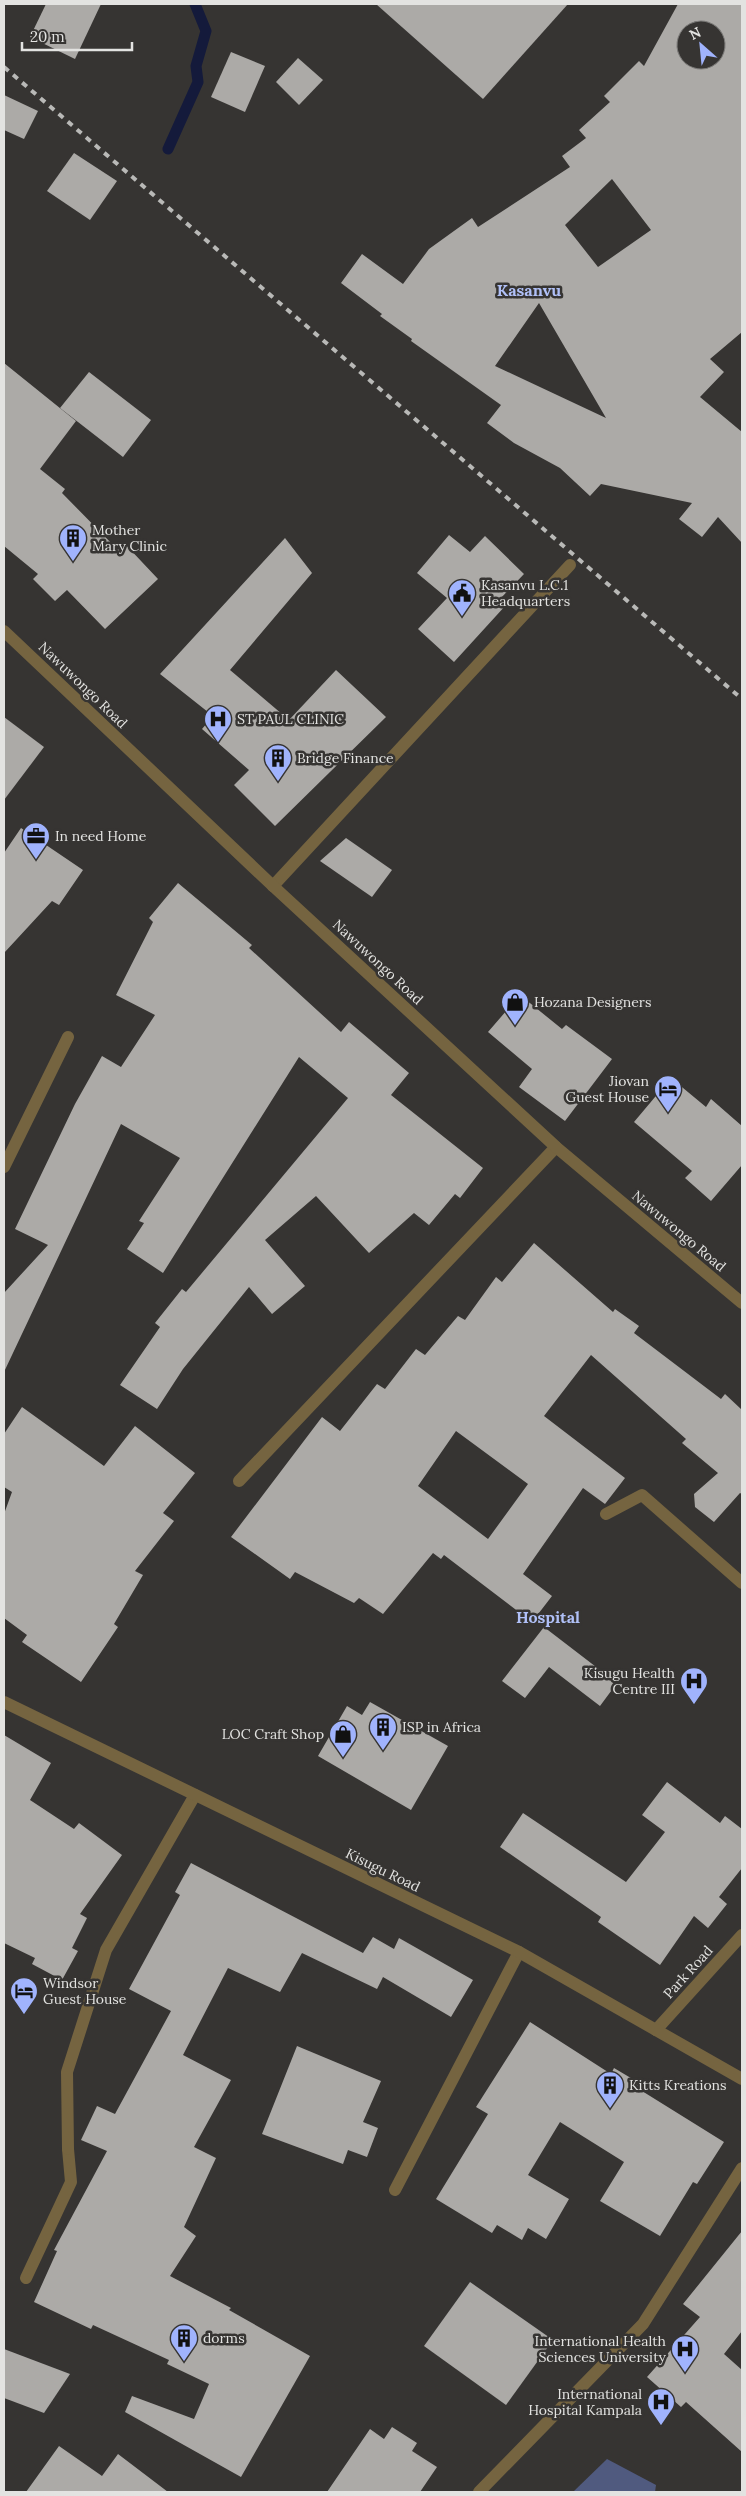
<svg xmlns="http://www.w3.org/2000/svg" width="746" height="2496" viewBox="0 0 746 2496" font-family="Lora,serif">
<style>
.green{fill:#505a7f}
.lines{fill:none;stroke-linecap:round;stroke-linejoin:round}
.stream{stroke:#141a3b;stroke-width:11}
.building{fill:#acaaa7;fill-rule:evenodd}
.service{stroke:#756440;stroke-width:12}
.minor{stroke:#756440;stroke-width:12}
.tertiary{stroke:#756440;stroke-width:12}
.rail{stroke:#b9b9b7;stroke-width:4;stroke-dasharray:6 6;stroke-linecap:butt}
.labels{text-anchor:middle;stroke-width:5;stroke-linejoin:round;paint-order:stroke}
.poi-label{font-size:14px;fill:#e3e3e1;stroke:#363432;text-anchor:start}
.street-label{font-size:14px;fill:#e3e3e1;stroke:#363432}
.quarter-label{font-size:16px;font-weight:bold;fill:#b0c0f7;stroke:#363432}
</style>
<rect width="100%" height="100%" fill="#363432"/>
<path class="green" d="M 607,2459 L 656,2485 L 655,2492 L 573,2492 Z"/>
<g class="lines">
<path class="stream" d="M 168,149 L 198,82 L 196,66 L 206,31 L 195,4"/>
</g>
<g class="building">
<path d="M 46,4 L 101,4 L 75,59 L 30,37 Z"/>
<path d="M 376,4 L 568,4 L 483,99 Z"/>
<path d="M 678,4 L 742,4 L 742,332 L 710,359 L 724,372 L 700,397 L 742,432 L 742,543 L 718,517 L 702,537 L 679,519 L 692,503 L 601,484 L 590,496 L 560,468 L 514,443 L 487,423 L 501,405 L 411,341 L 412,339 L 380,316 L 382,314 L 341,283 L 362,254 L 403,284 L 429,249 L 472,218 L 478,227 L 570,167 L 562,156 L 586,138 L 579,130 L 610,102 L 604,96 L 639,61 L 644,66 ZM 686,30 L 716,30 L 716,60 L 686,60 ZM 612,179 L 651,230 L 598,267 L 565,225 ZM 539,303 L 606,418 L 495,366 Z"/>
<path d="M 231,52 L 265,66 L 245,112 L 211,97 Z"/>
<path d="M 298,58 L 323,80 L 299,105 L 276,82 Z"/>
<path d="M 4,95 L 38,111 L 24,139 L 4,130 Z"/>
<path d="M 74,153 L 117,181 L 90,220 L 47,191 Z"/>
<path d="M 4,363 L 76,421 L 40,469 L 65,489 L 62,493 L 118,550 L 125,544 L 158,579 L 105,629 L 67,590 L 55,601 L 33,579 L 38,574 L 4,546 Z"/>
<path d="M 89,372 L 151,420 L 123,457 L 60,408 Z"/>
<path d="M 449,535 L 470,552 L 485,536 L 524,574 L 500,599 L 506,605 L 454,662 L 418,629 L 447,598 L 417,573 Z"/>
<path d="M 285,538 L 312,573 L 230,670 L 289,720 L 336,670 L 386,717 L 275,826 L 234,785 L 249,770 L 202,729 L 213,716 L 160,674 Z"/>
<path d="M 4,717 L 44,747 L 4,800 Z"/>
<path d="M 21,828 L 83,870 L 59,905 L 52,901 L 4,953 L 4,853 Z"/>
<path d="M 346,838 L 392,870 L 372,897 L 320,861 Z"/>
<path d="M 178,883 L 252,945 L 249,948 L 341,1032 L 349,1022 L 409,1073 L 391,1095 L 483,1168 L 460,1198 L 455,1194 L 429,1225 L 414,1213 L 369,1253 L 316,1196 L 265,1240 L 305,1286 L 272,1314 L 249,1287 L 183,1369 L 157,1409 L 120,1385 L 160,1327 L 155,1323 L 182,1289 L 186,1292 L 348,1098 L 299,1057 L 163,1273 L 127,1249 L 144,1223 L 139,1221 L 180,1158 L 121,1124 L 4,1372 L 4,1293 L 48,1245 L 15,1229 L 75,1104 L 102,1056 L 121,1067 L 155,1015 L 116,995 L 153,922 L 149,918 Z"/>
<path d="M 520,995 L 562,1029 L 566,1025 L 612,1059 L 565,1121 L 519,1087 L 532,1069 L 488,1032 Z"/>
<path d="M 671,1078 L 706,1107 L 711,1099 L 742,1126 L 742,1165 L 711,1201 L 685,1178 L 692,1171 L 634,1122 Z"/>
<path d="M 534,1243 L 613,1312 L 615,1309 L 639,1326 L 634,1333 L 721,1399 L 725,1394 L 742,1410 L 742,1494 L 740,1493 L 714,1522 L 695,1507 L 694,1494 L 718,1473 L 682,1443 L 686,1439 L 591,1355 L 544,1416 L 625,1478 L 605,1504 L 583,1488 L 523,1574 L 552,1596 L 532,1622 L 444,1555 L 441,1559 L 433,1553 L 383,1614 L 359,1598 L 354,1603 L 295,1572 L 290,1579 L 231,1537 L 322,1417 L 340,1431 L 377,1384 L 385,1389 L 416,1349 L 425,1355 L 458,1316 L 465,1320 L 496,1277 L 502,1282 ZM 456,1431 L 528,1484 L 488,1539 L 418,1486 Z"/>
<path d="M 22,1407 L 104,1466 L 135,1426 L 195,1473 L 163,1513 L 174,1521 L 135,1571 L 143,1575 L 114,1624 L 118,1627 L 81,1682 L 22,1642 L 27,1635 L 4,1618 L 4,1514 L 12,1492 L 4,1487 L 4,1434 Z"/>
<path d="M 544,1627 L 617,1683 L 600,1706 L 549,1667 L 525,1698 L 502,1681 Z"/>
<path d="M 370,1702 L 448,1746 L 411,1810 L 318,1756 L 347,1706 L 362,1715 Z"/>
<path d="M 4,1735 L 51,1763 L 30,1800 L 74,1829 L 79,1823 L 122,1855 L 80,1914 L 87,1918 L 72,1948 L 78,1951 L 62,1980 L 32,1964 L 35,1958 L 4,1943 Z"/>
<path d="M 667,1782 L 720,1823 L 725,1816 L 742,1829 L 742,1868 L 719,1897 L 727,1904 L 708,1928 L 694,1916 L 660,1965 L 598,1922 L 601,1917 L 500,1847 L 523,1813 L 626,1882 L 665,1832 L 642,1815 Z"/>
<path d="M 191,1863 L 363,1953 L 373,1937 L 394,1949 L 399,1938 L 473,1980 L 451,2017 L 383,1977 L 377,1989 L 302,1953 L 280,1992 L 228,1968 L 183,2055 L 231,2080 L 194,2147 L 216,2158 L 184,2227 L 196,2236 L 170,2276 L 231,2308 L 229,2310 L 310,2356 L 241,2477 L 125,2412 L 132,2396 L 194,2419 L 209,2384 L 167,2364 L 169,2360 L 93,2325 L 91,2329 L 34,2302 L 57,2251 L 54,2250 L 107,2151 L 81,2140 L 97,2106 L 115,2114 L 171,2011 L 129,1989 L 180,1895 L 175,1892 Z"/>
<path d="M 530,2022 L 611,2074 L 614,2068 L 646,2087 L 642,2091 L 724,2142 L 697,2184 L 693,2182 L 660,2236 L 600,2201 L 624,2162 L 560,2122 L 528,2175 L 569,2199 L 546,2239 L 528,2228 L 522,2240 L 497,2225 L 492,2233 L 436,2199 L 488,2114 L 476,2107 Z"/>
<path d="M 297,2046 L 381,2081 L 363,2122 L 378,2128 L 367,2157 L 348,2150 L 343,2164 L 262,2134 Z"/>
<path d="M 742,2231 L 742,2331 L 724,2354 L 742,2370 L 742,2452 L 686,2402 L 681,2407 L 647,2377 L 700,2317 L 683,2304 Z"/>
<path d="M 470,2282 L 553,2340 L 506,2405 L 424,2346 Z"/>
<path d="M 4,2349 L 70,2374 L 44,2413 L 4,2398 Z"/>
<path d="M 392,2427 L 417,2443 L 412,2451 L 437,2467 L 420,2492 L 327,2492 L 370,2429 L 384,2439 Z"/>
<path d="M 59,2446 L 102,2476 L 118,2454 L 168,2492 L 26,2492 Z"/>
</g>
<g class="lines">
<path class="service" d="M 26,2278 L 71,2182 L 68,2149"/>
<g class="minor">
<path d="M 273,886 L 570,565"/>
<path d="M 4,1167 L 68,1037"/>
<path d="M 239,1481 L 556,1147"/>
<path d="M 606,1514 L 642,1495 L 742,1583"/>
<path d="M 656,2030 L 742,1935"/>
<path d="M 68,2149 L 67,2072 L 106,1950 L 195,1795"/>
<path d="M 395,2190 L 519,1952"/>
<path d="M 479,2492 L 643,2324 L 742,2168"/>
</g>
<g class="tertiary">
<path d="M 4,631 L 273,886 L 556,1147 L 742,1303"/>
<path d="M 4,1702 L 519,1952 L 742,2079"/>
</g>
<path class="rail" d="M 4,67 L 742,699"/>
</g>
<defs>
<g id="building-pin" transform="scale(1.4375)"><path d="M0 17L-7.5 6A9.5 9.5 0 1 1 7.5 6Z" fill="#a0b3fd" stroke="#363432"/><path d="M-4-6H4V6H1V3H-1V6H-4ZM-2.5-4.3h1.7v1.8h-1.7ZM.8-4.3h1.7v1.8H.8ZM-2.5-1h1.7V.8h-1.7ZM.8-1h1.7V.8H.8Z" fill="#111"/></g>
<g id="civic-pin" transform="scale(1.4375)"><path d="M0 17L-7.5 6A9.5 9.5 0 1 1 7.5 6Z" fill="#a0b3fd" stroke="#363432"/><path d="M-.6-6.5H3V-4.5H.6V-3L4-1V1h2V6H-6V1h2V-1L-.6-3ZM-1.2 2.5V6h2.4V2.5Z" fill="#111"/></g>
<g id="hospital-pin" transform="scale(1.4375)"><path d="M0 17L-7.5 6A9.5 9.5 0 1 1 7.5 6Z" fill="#a0b3fd" stroke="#363432"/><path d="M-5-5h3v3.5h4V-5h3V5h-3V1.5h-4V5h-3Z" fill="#111"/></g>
<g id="office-pin" transform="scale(1.4375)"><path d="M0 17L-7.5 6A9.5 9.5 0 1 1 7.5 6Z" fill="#a0b3fd" stroke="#363432"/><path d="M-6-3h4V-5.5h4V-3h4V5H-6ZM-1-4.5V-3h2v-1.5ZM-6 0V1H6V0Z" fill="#111"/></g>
<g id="shop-pin" transform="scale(1.4375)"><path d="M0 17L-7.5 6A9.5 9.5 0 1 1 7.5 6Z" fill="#a0b3fd" stroke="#363432"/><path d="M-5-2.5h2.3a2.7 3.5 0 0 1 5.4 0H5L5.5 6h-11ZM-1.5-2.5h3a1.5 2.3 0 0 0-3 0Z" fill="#111"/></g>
<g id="hotel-pin" transform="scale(1.4375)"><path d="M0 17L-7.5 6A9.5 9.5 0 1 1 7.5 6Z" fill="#a0b3fd" stroke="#363432"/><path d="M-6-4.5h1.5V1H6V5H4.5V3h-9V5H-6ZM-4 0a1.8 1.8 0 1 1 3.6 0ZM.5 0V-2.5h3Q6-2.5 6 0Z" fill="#111"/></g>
</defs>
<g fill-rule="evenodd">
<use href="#building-pin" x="73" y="538"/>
<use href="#civic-pin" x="462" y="593"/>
<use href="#hospital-pin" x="218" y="719"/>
<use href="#building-pin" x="278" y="758"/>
<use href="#office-pin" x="36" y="836"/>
<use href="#shop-pin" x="515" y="1002"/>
<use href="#hotel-pin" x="668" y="1089"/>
<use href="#hospital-pin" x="694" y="1681"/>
<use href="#building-pin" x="383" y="1727"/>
<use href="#shop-pin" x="343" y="1734"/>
<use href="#hotel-pin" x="24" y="1991"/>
<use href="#building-pin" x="610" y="2085"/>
<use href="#building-pin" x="184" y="2338"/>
<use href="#hospital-pin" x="685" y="2349"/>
<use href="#hospital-pin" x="661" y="2402"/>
</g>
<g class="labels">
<g class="poi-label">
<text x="92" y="535">Mother<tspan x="92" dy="16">Mary Clinic</tspan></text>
<text x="481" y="590">Kasanvu L.C.1<tspan x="481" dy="16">Headquarters</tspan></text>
<text x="237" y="724">ST PAUL CLINIC</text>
<text x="297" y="763">Bridge Finance</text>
<text x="55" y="841">In need Home</text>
<text x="534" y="1007">Hozana Designers</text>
<text x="649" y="1086" text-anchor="end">Jiovan<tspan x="649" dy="16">Guest House</tspan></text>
<text x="675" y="1678" text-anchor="end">Kisugu Health<tspan x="675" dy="16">Centre III</tspan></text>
<text x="402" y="1732">ISP in Africa</text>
<text x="324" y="1739" text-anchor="end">LOC Craft Shop</text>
<text x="43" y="1988">Windsor<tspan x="43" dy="16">Guest House</tspan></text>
<text x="629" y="2090">Kitts Kreations</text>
<text x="203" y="2343">dorms</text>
<text x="666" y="2346" text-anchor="end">International Health<tspan x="666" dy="16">Sciences University</tspan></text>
<text x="642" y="2399" text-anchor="end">International<tspan x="642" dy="16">Hospital Kampala</tspan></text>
</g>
<g class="street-label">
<text transform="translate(83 685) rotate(44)" y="5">Nawuwongo Road</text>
<text transform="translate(378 962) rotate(43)" y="5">Nawuwongo Road</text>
<text transform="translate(679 1231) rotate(40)" y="5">Nawuwongo Road</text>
<text transform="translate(383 1870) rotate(26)" y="5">Kisugu Road</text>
<text transform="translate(688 1972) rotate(-48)" y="5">Park Road</text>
</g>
<g class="quarter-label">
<text x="529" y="296">Kasanvu</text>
<text x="548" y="1623">Hospital</text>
</g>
</g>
<rect width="746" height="2496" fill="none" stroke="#e3e3e1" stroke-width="10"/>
<g transform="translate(701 45) rotate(333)"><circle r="24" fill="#363432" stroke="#7b7a78"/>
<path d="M0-4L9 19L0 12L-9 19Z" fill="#a0b3fd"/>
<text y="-8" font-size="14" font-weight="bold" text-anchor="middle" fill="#e3e3e1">N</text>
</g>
<path d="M22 42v8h110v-8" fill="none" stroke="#e3e3e1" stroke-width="2.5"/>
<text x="30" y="42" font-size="15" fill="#e3e3e1" stroke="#363432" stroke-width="4" paint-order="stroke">20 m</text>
</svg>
